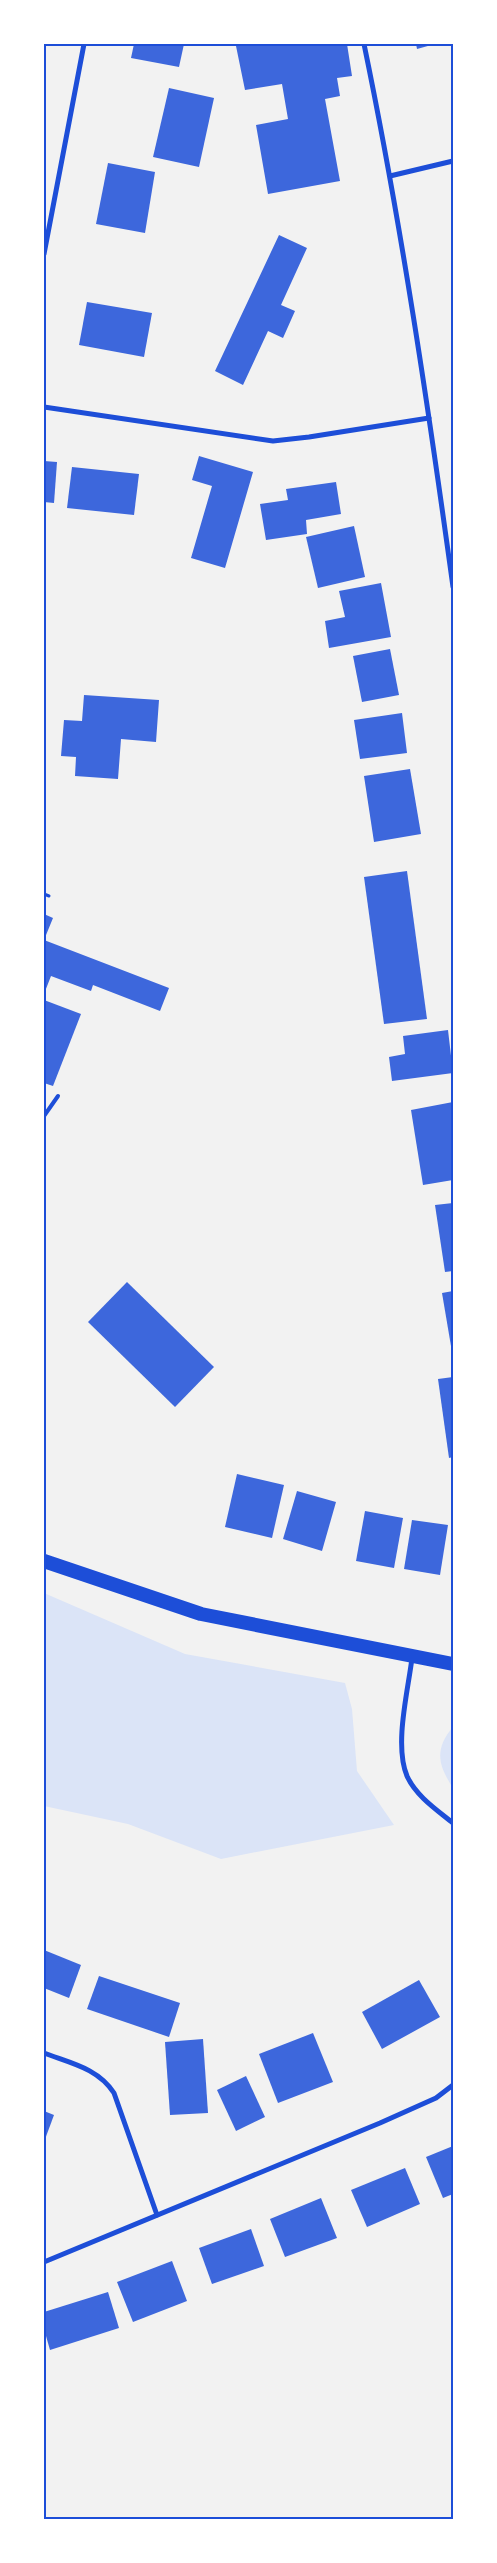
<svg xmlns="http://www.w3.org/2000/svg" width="497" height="2563" viewBox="0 0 497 2563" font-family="'Zilla Slab',serif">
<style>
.green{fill:#dbe4f7}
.building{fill:#3d67dc}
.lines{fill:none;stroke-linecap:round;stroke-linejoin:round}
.path{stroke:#1d4ed8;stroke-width:3}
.service{stroke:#1d4ed8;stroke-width:4}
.minor{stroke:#1d4ed8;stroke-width:5}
.trunk{stroke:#1d4ed8;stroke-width:14}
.neatline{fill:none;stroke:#1d4ed8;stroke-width:2}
</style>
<rect width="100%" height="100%" fill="#f2f2f2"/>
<g class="green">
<path d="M 44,1593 L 185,1654 L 345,1683 L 352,1709 L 357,1771 L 394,1825 L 221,1859 L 128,1824 L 44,1806 Z"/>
<path d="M 453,1727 L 453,1788 C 438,1765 434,1749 453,1727 Z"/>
</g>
<g class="building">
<path d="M 134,44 L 184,44 L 179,67 L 131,58 Z"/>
<path d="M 251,44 L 347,44 L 352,76 L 337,78 L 340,96 L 325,99 L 340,181 L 268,194 L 256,125 L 288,119 L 282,84 L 245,90 L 236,46 Z"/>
<path d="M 416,44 L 435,44 L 417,49 Z"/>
<path d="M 169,88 L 214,98 L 199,167 L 153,157 Z"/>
<path d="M 108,163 L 155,172 L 145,233 L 96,224 Z"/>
<path d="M 279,235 L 307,248 L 281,305 L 295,311 L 283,338 L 268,331 L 243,385 L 215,371 Z"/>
<path d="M 87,302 L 152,313 L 144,357 L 79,345 Z"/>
<path d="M 199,456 L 253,472 L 225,568 L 191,558 L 212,486 L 192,480 Z"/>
<path d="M 44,461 L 57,462 L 54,503 L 44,502 Z"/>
<path d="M 72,467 L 139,474 L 134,515 L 67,508 Z"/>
<path d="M 336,482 L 341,514 L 306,520 L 307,534 L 266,540 L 260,504 L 288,500 L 286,489 Z"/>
<path d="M 354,526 L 365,577 L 318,588 L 306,537 Z"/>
<path d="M 381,583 L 391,637 L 329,648 L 325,621 L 345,617 L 339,591 Z"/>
<path d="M 390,649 L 399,695 L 362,702 L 353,656 Z"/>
<path d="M 84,695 L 159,700 L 156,742 L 121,739 L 118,779 L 75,776 L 76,757 L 61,756 L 64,720 L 82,721 Z"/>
<path d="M 402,713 L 407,753 L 360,759 L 354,720 Z"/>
<path d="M 410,769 L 421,834 L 374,842 L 364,776 Z"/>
<path d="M 407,871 L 427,1019 L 384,1024 L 364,877 Z"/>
<path d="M 44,914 L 53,918 L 44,940 L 169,988 L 160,1011 L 93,985 L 91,991 L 51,976 L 44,994 Z"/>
<path d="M 44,1000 L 81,1014 L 53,1086 L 44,1083 Z"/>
<path d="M 448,1030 L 453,1073 L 392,1081 L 389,1057 L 405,1054 L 403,1036 Z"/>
<path d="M 453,1102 L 453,1180 L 423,1185 L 411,1110 Z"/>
<path d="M 453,1203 L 453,1271 L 445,1272 L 435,1205 Z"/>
<path d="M 127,1282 L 214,1367 L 175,1407 L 88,1322 Z"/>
<path d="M 453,1291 L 453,1352 L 452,1352 L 442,1293 Z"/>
<path d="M 453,1377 L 453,1457 L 449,1458 L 438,1379 Z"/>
<path d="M 237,1474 L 284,1485 L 272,1538 L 225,1527 Z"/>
<path d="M 297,1491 L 336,1502 L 322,1551 L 283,1539 Z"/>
<path d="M 365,1511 L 403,1518 L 394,1568 L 356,1561 Z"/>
<path d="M 412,1520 L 448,1525 L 440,1575 L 404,1569 Z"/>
<path d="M 44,1950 L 81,1965 L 69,1998 L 44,1988 Z"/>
<path d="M 99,1976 L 180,2003 L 169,2037 L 87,2009 Z"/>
<path d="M 419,1980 L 440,2017 L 382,2049 L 362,2012 Z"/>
<path d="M 313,2033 L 333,2082 L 278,2103 L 259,2054 Z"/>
<path d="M 203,2039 L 208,2113 L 170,2115 L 165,2042 Z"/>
<path d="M 246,2076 L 265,2117 L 236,2131 L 217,2090 Z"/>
<path d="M 44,2111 L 54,2115 L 44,2142 Z"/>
<path d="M 453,2146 L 453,2194 L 443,2198 L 426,2157 Z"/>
<path d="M 405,2168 L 420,2204 L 367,2227 L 351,2190 Z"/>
<path d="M 321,2198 L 337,2238 L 285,2257 L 270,2219 Z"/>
<path d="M 251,2229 L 264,2266 L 212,2284 L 199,2248 Z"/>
<path d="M 172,2261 L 187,2301 L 133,2322 L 117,2282 Z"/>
<path d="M 108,2292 L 119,2328 L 50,2350 L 44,2329 L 44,2312 Z"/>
</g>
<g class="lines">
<path class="path" d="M 44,894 L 49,896"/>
<path class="service" d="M 44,1116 L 58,1096"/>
<g class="minor">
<path d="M 364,44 C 401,223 428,405 453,587"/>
<path d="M 390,176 L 453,161"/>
<path d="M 44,254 L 84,44"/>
<path d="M 44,407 L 273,441 L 309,437 L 429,418"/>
<path d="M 412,1658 C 408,1691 394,1745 407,1776 C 416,1796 437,1810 453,1823"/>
<path d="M 44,2053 C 70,2063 98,2068 114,2093 L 157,2215"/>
<path d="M 44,2262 L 380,2123 L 436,2098 L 453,2085"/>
</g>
<path class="trunk" d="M 44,1561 L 201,1614 L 453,1664"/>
</g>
<rect width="497" height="2563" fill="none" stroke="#ffffff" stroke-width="90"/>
<rect x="45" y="45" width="407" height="2473" class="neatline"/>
</svg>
